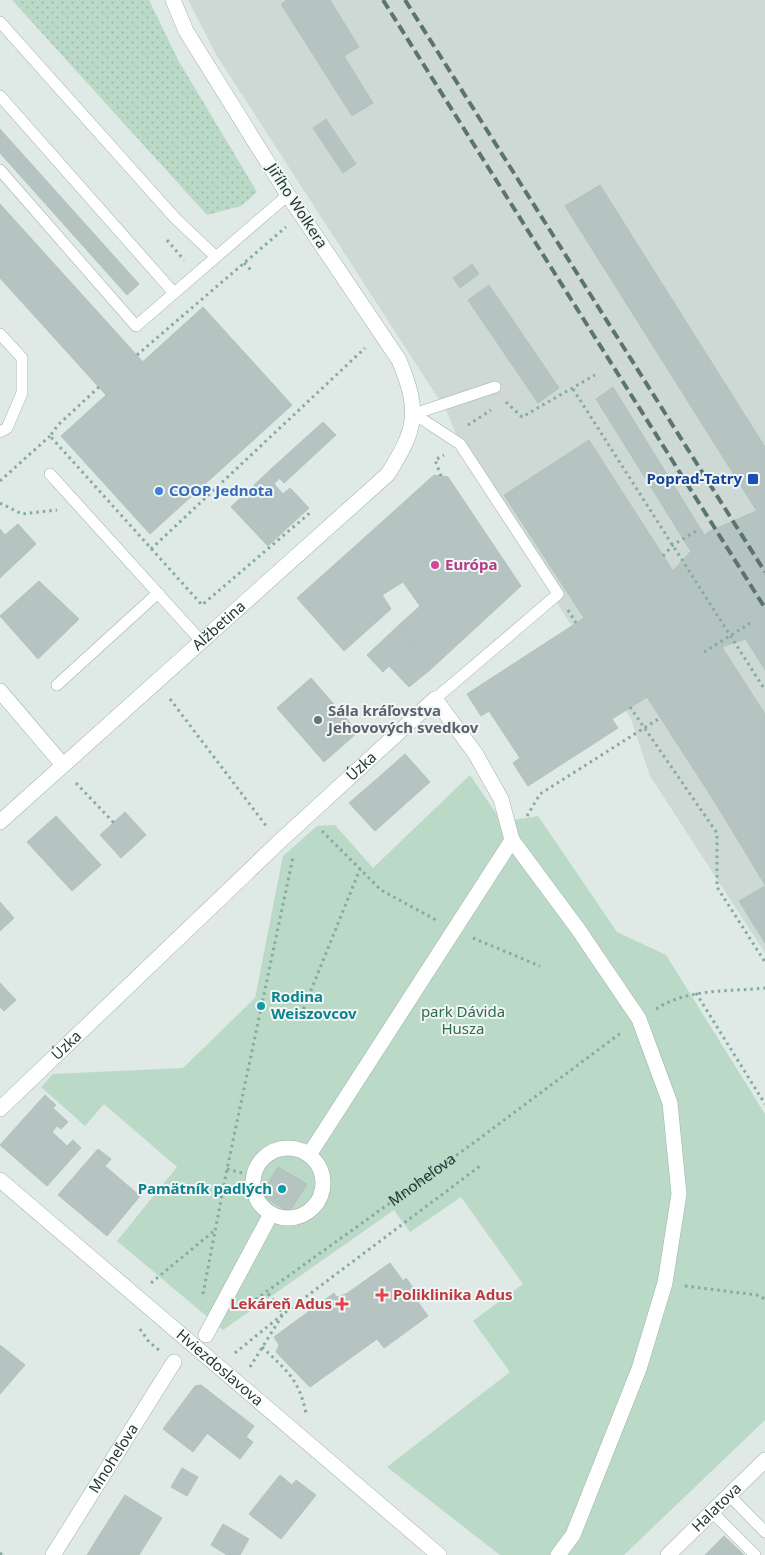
<svg xmlns="http://www.w3.org/2000/svg" width="765" height="1555" viewBox="0 0 765 1555" font-family="'Noto Sans',sans-serif">
<style>
.built{fill:#ced9d5}
.grass{fill:url(#grass-dots)}
.park{fill:#bad9c6}
.building{fill:#b5c4c0;stroke:#b2c2be}
.lines{fill:none;stroke-linecap:round;stroke-linejoin:round}
.service-casing{stroke:#a3b0ad;stroke-width:12}
.pedestrian-casing{stroke:#a3b0ad;stroke-width:16}
.minor-casing{stroke:#a3b0ad;stroke-width:16}
.path{stroke:#82aba3;stroke-width:3;stroke-dasharray:2.5 4;stroke-linecap:butt}
.service{stroke:#fff;stroke-width:11}
.pedestrian{stroke:#fff;stroke-width:15}
.minor{stroke:#fff;stroke-width:15}
.rail{stroke:#5c7471;stroke-width:4;stroke-dasharray:10 5;stroke-linecap:butt}
.transit-dot{fill:#1a4fb4;stroke:#f0f6f4;stroke-width:2}
.shop-dot{fill:#3f7fe0;stroke:#f0f6f4;stroke-width:2}
.hotel-dot{fill:#d1479c;stroke:#f0f6f4;stroke-width:2}
.worship-dot{fill:#6b7280;stroke:#f0f6f4;stroke-width:2}
.culture-dot{fill:#0f9aa8;stroke:#f0f6f4;stroke-width:2}
.health-dot{fill:#e0444e;stroke:#f0f6f4;stroke-width:2}
.labels{text-anchor:middle;stroke-width:4;stroke-linejoin:round;paint-order:stroke}
.street-label{font-size:15px;fill:#223835;stroke:#f0f6f4}
.transit-label{font-size:15px;font-weight:bold;fill:#164399;stroke:#f0f6f4;text-anchor:end}
.shop-label{font-size:15px;font-weight:bold;fill:#366cbe;stroke:#f0f6f4;text-anchor:start}
.hotel-label{font-size:15px;font-weight:bold;fill:#b23c85;stroke:#f0f6f4;text-anchor:start}
.worship-label{font-size:15px;font-weight:bold;fill:#5b616d;stroke:#f0f6f4;text-anchor:start}
.culture-label{font-size:15px;font-weight:bold;fill:#0d838f;stroke:#f0f6f4;text-anchor:start}
.park-label{font-size:15px;fill:#2f6c4e;stroke:#f0f6f4}
.health-label{font-size:15px;font-weight:bold;fill:#be3a42;stroke:#f0f6f4;text-anchor:start}
</style>
<defs>
<pattern id="grass-dots" width="8" height="8" patternUnits="userSpaceOnUse" patternTransform="scale(1.25)"><rect width="8" height="8" fill="#bad9c6"/><path d="M2 2h.1M6 6h.1" fill="none" stroke="#a0bbab" stroke-width="1.8" stroke-linecap="round"/></pattern>
</defs>
<rect width="100%" height="100%" fill="#dfe9e6"/>
<path class="built" d="M 188,0 L 765,0 L 765,953 L 650,776 L 631,719 L 468,463 L 447,412 L 217,56 Z"/>
<path class="grass" d="M 12,0 L 149,0 L 178,60 L 257,192 L 241,206 L 207,215 Z"/>
<path class="park" d="M 470,775 L 502,822 L 538,816 L 617,932 L 666,955 L 765,1114 L 765,1420 L 624,1555 L 500,1555 L 387,1467 L 510,1372 L 473,1321 L 523,1284 L 461,1197 L 410,1232 L 394,1210 L 223,1330 L 117,1241 L 177,1167 L 104,1104 L 85,1126 L 41,1087 L 53,1074 L 183,1068 L 255,998 L 283,856 L 317,826 L 335,825 L 373,868 Z"/>
<g class="building">
<path d="M 287,0 L 330,0 L 359,47 L 344,56 L 373,103 L 352,116 L 281,4 Z"/>
<path d="M 326,119 L 356,164 L 343,173 L 313,128 Z"/>
<path d="M 0,129 L 139,284 L 127,295 L 0,153 Z"/>
<path d="M 600,185 L 765,447 L 765,524 L 565,206 Z"/>
<path d="M 0,204 L 143,362 L 106,395 L 0,278 Z"/>
<path d="M 472,264 L 479,274 L 460,288 L 453,278 Z"/>
<path d="M 489,285 L 559,388 L 538,403 L 468,300 Z"/>
<path d="M 203,307 L 292,405 L 150,534 L 61,436 Z"/>
<path d="M 613,387 L 765,633 L 765,670 L 596,399 Z"/>
<path d="M 323,422 L 336,435 L 284,483 L 271,469 Z"/>
<path d="M 589,440 L 765,714 L 765,773 L 716,804 L 647,697 L 612,719 L 618,728 L 528,786 L 513,763 L 520,758 L 489,711 L 481,716 L 467,694 L 584,618 L 504,495 Z"/>
<path d="M 271,469 L 280,478 L 274,484 L 283,494 L 290,488 L 309,508 L 268,546 L 231,507 Z"/>
<path d="M 434,475 L 448,477 L 521,586 L 430,670 L 400,624 L 420,606 L 403,582 L 382,595 L 353,548 Z"/>
<path d="M 765,507 L 765,633 L 721,647 L 673,571 L 708,532 Z"/>
<path d="M 18,524 L 36,544 L 0,578 L 0,529 L 5,535 Z"/>
<path d="M 353,548 L 391,609 L 344,651 L 297,598 Z"/>
<path d="M 39,581 L 79,619 L 38,659 L 0,616 Z"/>
<path d="M 400,624 L 412,642 L 383,672 L 367,655 Z"/>
<path d="M 412,642 L 430,670 L 409,687 L 389,666 Z"/>
<path d="M 311,678 L 358,732 L 324,762 L 277,708 Z"/>
<path d="M 405,754 L 430,782 L 404,805 L 379,777 Z"/>
<path d="M 765,773 L 765,885 L 716,804 Z"/>
<path d="M 379,777 L 404,805 L 375,831 L 349,803 Z"/>
<path d="M 125,812 L 146,835 L 121,858 L 100,835 Z"/>
<path d="M 56,816 L 101,865 L 72,891 L 27,842 Z"/>
<path d="M 765,886 L 765,943 L 739,901 Z"/>
<path d="M 0,902 L 14,918 L 0,931 Z"/>
<path d="M 0,983 L 16,1000 L 4,1011 L 0,1007 Z"/>
<path d="M 45,1095 L 56,1105 L 53,1108 L 68,1122 L 61,1129 L 57,1126 L 52,1132 L 67,1146 L 73,1140 L 81,1148 L 47,1186 L 0,1145 Z"/>
<path d="M 98,1149 L 111,1159 L 105,1166 L 140,1196 L 107,1236 L 58,1195 Z"/>
<path d="M 278,1167 L 307,1184 L 289,1212 L 261,1195 Z"/>
<path d="M 390,1263 L 403,1281 L 406,1278 L 414,1289 L 410,1291 L 428,1316 L 384,1348 L 377,1339 L 310,1387 L 276,1352 L 279,1345 L 274,1337 L 334,1293 L 336,1297 L 346,1294 Z"/>
<path d="M 0,1345 L 25,1365 L 0,1394 Z"/>
<path d="M 201,1385 L 228,1406 L 193,1452 L 163,1429 L 195,1386 Z"/>
<path d="M 228,1406 L 254,1426 L 246,1437 L 253,1442 L 240,1459 L 207,1433 Z"/>
<path d="M 182,1468 L 198,1477 L 187,1496 L 171,1487 Z"/>
<path d="M 280,1475 L 292,1485 L 296,1480 L 316,1495 L 281,1539 L 249,1514 Z"/>
<path d="M 125,1495 L 162,1518 L 139,1555 L 116,1555 L 95,1542 Z"/>
<path d="M 223,1524 L 249,1539 L 240,1555 L 227,1555 L 211,1545 Z"/>
<path d="M 724,1536 L 744,1555 L 705,1555 Z"/>
<path d="M 95,1542 L 116,1555 L 87,1555 Z"/>
</g>
<g class="lines">
<g class="service-casing">
<g id="service">
<path d="M 0,22 L 175,218 L 216,257"/>
<path d="M 0,96 L 174,293"/>
<path d="M 0,170 L 136,326 L 288,195"/>
<path d="M 0,334 L 22,358 L 22,393 L 7,428 L 0,432"/>
<path d="M 414,414 L 460,444 L 558,594 L 435,699"/>
<path d="M 414,414 L 495,387"/>
<path d="M 50,474 L 201,641"/>
<path d="M 57,685 L 158,593"/>
<path d="M 729,1495 L 765,1532"/>
<path d="M 712,1512 L 755,1555"/>
</g>
</g>
<g class="pedestrian-casing">
<g id="pedestrian">
<path d="M 435,699 L 475,753 L 501,799 L 512,840 L 578,929 L 639,1019 L 670,1103 L 679,1194 L 665,1283 L 639,1369 L 573,1535 L 558,1555"/>
<circle cx="288" cy="1183" r="35"/>
<path d="M 309,1155 L 512,840"/>
<path d="M 206,1335 L 271,1214"/>
<path id="s2" d="M 53,1555 L 174,1362"/>
</g>
</g>
<g class="minor-casing">
<g id="minor">
<path d="M 0,691 L 63,765"/>
<path id="s3" d="M 0,822 L 388,474 C 417,428 420,411 399,360 L 288,195 L 186,31 L 173,0"/>
<path id="s4" d="M 0,1109 L 279,842 L 435,699"/>
<path id="s5" d="M 0,1180 L 439,1555"/>
<path id="s6" d="M 668,1555 L 765,1460"/>
</g>
</g>
<g class="path">
<path d="M 167,240 L 184,260"/>
<path d="M 244,263 L 253,272"/>
<path d="M 137,355 L 286,227"/>
<path d="M 99,387 L 58,425 L 50,436 L 202,605 L 311,512"/>
<path d="M 573,389 L 765,690"/>
<path d="M 506,402 L 522,417 L 595,375"/>
<path d="M 468,425 L 491,410"/>
<path d="M 441,476 L 435,460 L 444,455"/>
<path d="M 0,481 L 50,436"/>
<path d="M 0,503 L 22,514 L 57,510"/>
<path d="M 151,549 L 365,348"/>
<path d="M 663,556 L 673,545 L 696,531"/>
<path d="M 568,610 L 576,623"/>
<path d="M 704,652 L 752,622"/>
<path d="M 170,699 L 267,827"/>
<path d="M 630,707 L 717,833 L 717,887 L 765,962"/>
<path d="M 76,783 L 114,823"/>
<path d="M 527,816 L 540,794 L 660,718"/>
<path d="M 322,831 L 381,890 L 436,920"/>
<path d="M 473,938 L 540,966"/>
<path d="M 696,993 L 765,1104"/>
<path d="M 656,1009 C 688,988 728,992 765,988"/>
<path d="M 301,1015 L 360,869"/>
<path d="M 227,1169 L 254,1176"/>
<path d="M 151,1283 L 215,1230"/>
<path d="M 685,1286 L 757,1295 L 765,1299"/>
<path d="M 203,1294 L 227,1169 L 293,857"/>
<path id="s1" d="M 245,1307 L 468,1147 L 622,1032"/>
<path d="M 140,1329 L 149,1342 L 159,1350"/>
<path d="M 262,1347 C 286,1370 299,1379 306,1413"/>
<path d="M 235,1353 L 283,1314 L 267,1292"/>
<path d="M 250,1367 L 283,1314 L 480,1166"/>
<path d="M 0,1553 L 3,1555"/>
</g>
<use href="#service" class="service"/>
<use href="#pedestrian" class="pedestrian"/>
<use href="#minor" class="minor"/>
<g class="rail">
<path d="M 383,0 L 765,608"/>
<path d="M 405,0 L 765,572"/>
</g>
</g>
<rect class="transit-dot" x="747" y="473" width="12" height="12" rx="2.5"/>
<circle class="shop-dot" cx="159" cy="491" r="5"/>
<circle class="hotel-dot" cx="435" cy="565" r="5"/>
<circle class="worship-dot" cx="318" cy="720" r="5"/>
<g class="culture-dot">
<circle cx="261" cy="1006" r="5"/>
<circle cx="282" cy="1189" r="5"/>
</g>
<g class="health-dot">
<path d="M379.5 1287.5h5v5h5v5h-5v5h-5v-5h-5v-5h5z"/>
<path d="M339.5 1296.5h5v5h5v5h-5v5h-5v-5h-5v-5h5z"/>
</g>
<g class="labels">
<g class="street-label">
<text transform="translate(297 206) rotate(57)" y="5">Jiřího Wolkera</text>
<text dy="5" stroke="none"><textPath href="#s3" startOffset="294">Alžbetina</textPath></text>
<text dy="5" stroke="none"><textPath href="#s4" startOffset="498">Úzka</textPath></text>
<text dy="5" stroke="none"><textPath href="#s4" startOffset="92">Úzka</textPath></text>
<text dy="5" stroke="none"><textPath href="#s1" startOffset="218">Mnoheľova</textPath></text>
<text dy="5" stroke="none"><textPath href="#s5" startOffset="289">Hviezdoslavova</textPath></text>
<text dy="5" stroke="none"><textPath href="#s2" startOffset="114">Mnoheľova</textPath></text>
<text dy="5" stroke="none"><textPath href="#s6" startOffset="68">Halatova</textPath></text>
</g>
<g class="transit-label">
<text x="742" y="484">Poprad-Tatry</text>
</g>
<g class="shop-label">
<text x="169" y="496">COOP Jednota</text>
</g>
<g class="hotel-label">
<text x="445" y="570">Európa</text>
</g>
<g class="worship-label">
<text x="328" y="716">Sála kráľovstva<tspan x="328" dy="17">Jehovových svedkov</tspan></text>
</g>
<g class="culture-label">
<text x="271" y="1002">Rodina<tspan x="271" dy="17">Weiszovcov</tspan></text>
<text x="272" y="1194" text-anchor="end">Pamätník padlých</text>
</g>
<g class="park-label">
<text x="463" y="1017">park Dávida<tspan x="463" dy="17">Husza</tspan></text>
</g>
<g class="health-label">
<text x="393" y="1300">Poliklinika Adus</text>
<text x="332" y="1309" text-anchor="end">Lekáreň Adus</text>
</g>
</g>
</svg>
